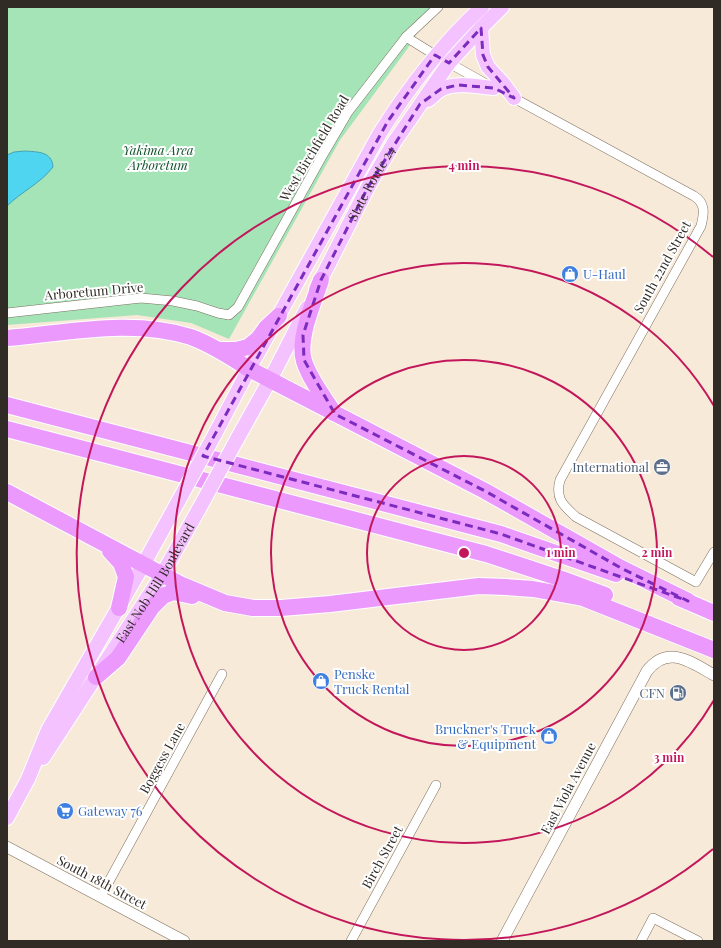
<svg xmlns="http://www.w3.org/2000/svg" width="721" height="948" viewBox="0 0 721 948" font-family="'Playfair Display',serif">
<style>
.green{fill:#a5e4b7}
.water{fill:#50d5f0;stroke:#46a2b3}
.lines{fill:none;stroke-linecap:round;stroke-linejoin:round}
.minor-casing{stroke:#7c7061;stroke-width:10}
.tertiary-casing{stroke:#7c7061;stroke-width:12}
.primary-casing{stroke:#fff;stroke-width:16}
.motorway-casing{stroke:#fff;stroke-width:18}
.minor{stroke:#fff;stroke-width:9}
.tertiary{stroke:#fff;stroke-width:11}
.primary{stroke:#f4c2fe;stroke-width:14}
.motorway{stroke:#ec99fd;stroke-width:16}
.primary-bridge-casing{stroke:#fff;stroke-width:16;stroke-linecap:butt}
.primary-bridge{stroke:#f4c2fe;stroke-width:14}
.marked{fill:none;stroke:#7b2cbf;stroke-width:3;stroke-dasharray:8 5;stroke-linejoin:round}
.ring{fill:none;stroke:#c2185b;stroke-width:2}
.labels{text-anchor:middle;stroke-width:4;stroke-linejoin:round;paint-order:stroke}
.street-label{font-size:13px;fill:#302b25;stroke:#fff}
.park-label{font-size:13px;font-style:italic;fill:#13532e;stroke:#fff}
.shop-label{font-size:13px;fill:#366cbe;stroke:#fff;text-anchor:start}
.service-label{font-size:13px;fill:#4e5e75;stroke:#fff;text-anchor:end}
.centre{fill:#c2185b;stroke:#fff;stroke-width:2}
.ring-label{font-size:12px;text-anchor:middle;font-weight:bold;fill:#c2185b;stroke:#fff;stroke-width:4;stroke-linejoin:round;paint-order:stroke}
</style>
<rect width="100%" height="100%" fill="#f8ead9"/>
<path class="green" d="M 7,7 L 434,7 L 408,48 L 340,140 L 229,339 L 191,323 L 137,315 L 7,325 Z"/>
<path class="water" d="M 25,151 C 37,152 52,151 53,167 C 41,183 21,192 7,206 L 7,155 L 14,152 Z"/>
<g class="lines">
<g class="minor-casing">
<g id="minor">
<path d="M 406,37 L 435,55 L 488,85"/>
<path d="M 510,96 L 694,196 C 706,203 704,214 701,226 L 560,480 C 555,499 563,505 576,517 L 696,582 L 714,552"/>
<path d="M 7,313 L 141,298 L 173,301 L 197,306 L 218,313 L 229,315 L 238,307 L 321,158 L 348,112 L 406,37 L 438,7"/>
<path d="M 101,896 L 222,674"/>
<path d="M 351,941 L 436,785"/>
<path d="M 641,941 L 653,918 L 698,941"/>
</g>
</g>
<g class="tertiary-casing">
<g id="tertiary">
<path d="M 7,847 L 184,941"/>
<path d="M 502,941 L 647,671 C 668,644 691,662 714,675"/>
</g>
</g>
<g class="primary-casing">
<g id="primary">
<path d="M 481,28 L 483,55 L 488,67 L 502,82 L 514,98"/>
<path d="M 428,100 C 432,97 436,93 440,90 C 455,81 478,87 494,88"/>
<path id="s1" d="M 316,289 L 368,187 L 395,141 L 449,63 L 481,28 L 502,7"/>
<path d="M 215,434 L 249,369 L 380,133 C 409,87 442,44 482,7"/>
<path d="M 236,441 L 270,380 L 307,308"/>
<path id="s2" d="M 43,758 L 162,575 L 200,507"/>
<path d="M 7,818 L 28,779 L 48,730 L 143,565 L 179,500"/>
</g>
</g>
<g class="motorway-casing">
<g id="motorway">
<path d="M 321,280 C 314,302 297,339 304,361 C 310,380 324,397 334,413"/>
<path d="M 7,338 C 67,333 132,318 191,337 C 212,345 231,357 249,369 L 485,491 L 621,568 L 688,601"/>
<path d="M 219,350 L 236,350 L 248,347 L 258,339 L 266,328 L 279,316"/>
<path d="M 7,405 L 501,534 L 616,574"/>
<path d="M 7,429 L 486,554 L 562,579 L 605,595"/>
<path d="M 7,492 L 182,585 L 225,603 L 253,608 L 281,608 L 330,604 L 479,586 L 506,587 L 533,589 L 583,598 L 714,650"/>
<path d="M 110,551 L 121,563 L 126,577 L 119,608"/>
<path d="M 679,598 L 714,613"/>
<path d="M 96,677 L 118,658 L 152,607 L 163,596 L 173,592 L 192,596"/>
</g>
</g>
<use href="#minor" class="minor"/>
<use href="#tertiary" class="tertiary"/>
<use href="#primary" class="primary"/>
<use href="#motorway" class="motorway"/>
<g class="primary-bridge-casing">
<g id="primary-bridge">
<path d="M 179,500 L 215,434"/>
<path d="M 200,507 L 236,441"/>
</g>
</g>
<use href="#primary-bridge" class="primary-bridge"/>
</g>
<path class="marked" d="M 481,28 L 483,55 L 488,67 L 514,98 L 494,88 L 458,85 L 441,89 L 420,104 L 368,187 L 321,280 L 303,335 L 304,360 L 335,414 L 485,491 L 621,568 L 688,601 L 501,534 L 203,456 L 388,121 L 435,55 L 449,63 Z"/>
<g class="ring">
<circle cx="464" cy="553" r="97"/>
<circle cx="464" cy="553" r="193"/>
<path d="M714 700A290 290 0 1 1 714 406"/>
<path d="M713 849A387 387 0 1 1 713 257"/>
</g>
<defs>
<g id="shop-disc" transform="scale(0.9)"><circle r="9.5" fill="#3f7fe0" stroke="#fff"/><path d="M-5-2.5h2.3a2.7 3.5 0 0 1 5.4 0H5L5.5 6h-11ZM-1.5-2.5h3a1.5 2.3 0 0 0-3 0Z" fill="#fff"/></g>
<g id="office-disc" transform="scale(0.9)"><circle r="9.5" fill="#5c6f8a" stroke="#fff"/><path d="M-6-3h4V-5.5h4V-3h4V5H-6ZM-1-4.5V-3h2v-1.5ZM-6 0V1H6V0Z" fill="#fff"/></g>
<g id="fuel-disc" transform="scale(0.9)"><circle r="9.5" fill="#5c6f8a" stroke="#fff"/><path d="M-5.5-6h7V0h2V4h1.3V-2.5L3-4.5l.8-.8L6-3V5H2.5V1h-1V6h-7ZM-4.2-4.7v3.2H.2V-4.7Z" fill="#fff"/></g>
<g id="supermarket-disc" transform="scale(0.9)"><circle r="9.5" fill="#3f7fe0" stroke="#fff"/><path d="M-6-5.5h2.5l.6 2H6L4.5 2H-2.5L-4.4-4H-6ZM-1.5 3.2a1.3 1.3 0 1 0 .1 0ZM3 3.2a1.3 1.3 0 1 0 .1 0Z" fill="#fff"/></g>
</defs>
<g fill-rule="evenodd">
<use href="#shop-disc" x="570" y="274"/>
<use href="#office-disc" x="662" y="467"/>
<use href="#shop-disc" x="321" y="681"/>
<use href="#fuel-disc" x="678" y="693"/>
<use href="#shop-disc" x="549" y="736"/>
<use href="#supermarket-disc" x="65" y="811"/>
</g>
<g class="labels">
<g class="street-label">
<text transform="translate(314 148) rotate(-59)" y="5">West Birchfield Road</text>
<text dy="5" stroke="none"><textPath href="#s1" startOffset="119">State Route 24</textPath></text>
<text transform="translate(662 267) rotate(-61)" y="5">South 22nd Street</text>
<text transform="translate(94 291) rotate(-5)" y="5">Arboretum Drive</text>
<text dy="5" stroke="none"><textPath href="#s2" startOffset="208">East Nob Hill Boulevard</textPath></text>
<text transform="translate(162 758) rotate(-61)" y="5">Boggess Lane</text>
<text transform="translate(568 788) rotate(-62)" y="5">East Viola Avenue</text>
<text transform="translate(382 857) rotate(-61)" y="5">Birch Street</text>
<text transform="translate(102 882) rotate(28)" y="5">South 18th Street</text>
</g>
<g class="park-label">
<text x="158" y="155">Yakima Area<tspan x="158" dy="15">Arboretum</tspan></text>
</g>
<g class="shop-label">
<text x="583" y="279">U-Haul</text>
<text x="334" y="679">Penske<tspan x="334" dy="15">Truck Rental</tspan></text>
<text x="536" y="734" text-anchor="end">Bruckner's Truck<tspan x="536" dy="15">&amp; Equipment</tspan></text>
<text x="78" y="816">Gateway 76</text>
</g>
<g class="service-label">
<text x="649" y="472">International</text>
<text x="665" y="698">CFN</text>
</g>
</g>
<circle cx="464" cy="553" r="6" class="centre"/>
<g class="ring-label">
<text x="464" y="170">4 min</text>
<text x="561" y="557">1 min</text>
<text x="657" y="557">2 min</text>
<text x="669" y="762">3 min</text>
</g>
<rect width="721" height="948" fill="none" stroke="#302b25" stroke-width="16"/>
</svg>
